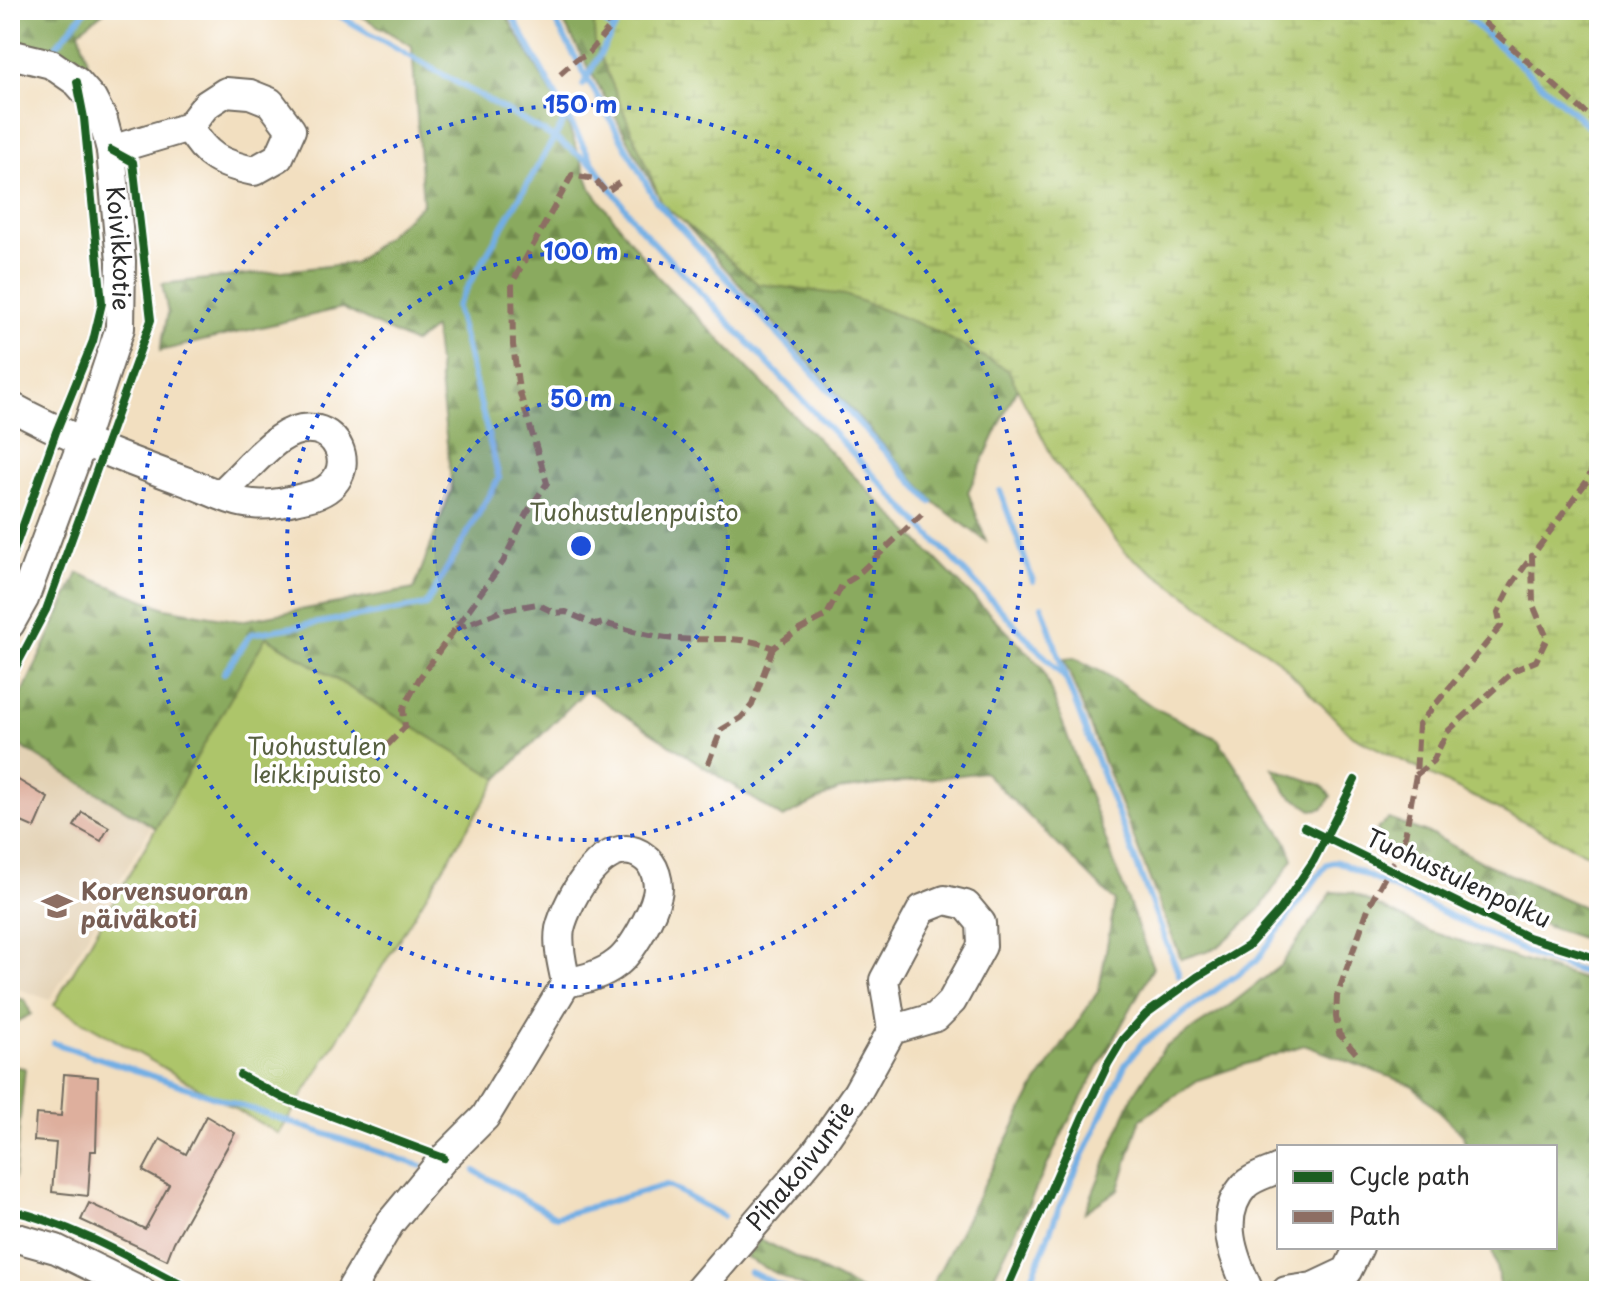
<svg xmlns="http://www.w3.org/2000/svg" width="1609" height="1301" viewBox="0 0 1609 1301" font-family="'Playpen Sans',sans-serif">
<style>
.built{fill:#e3d1b4}
.forest{fill:url(#forest-firs);stroke:#5a6a44;stroke-width:2}
.wetland{fill:url(#wetland-marsh);stroke:#6c784a;stroke-width:2}
.park{fill:#adc56a;stroke:#6c784a;stroke-width:2}
.lines{fill:none;stroke-linecap:round;stroke-linejoin:round}
.stream{stroke:#72aee4;stroke-width:6}
.building{fill:#deaf9d}
.minor-casing{stroke:#716a5f;stroke-width:32}
.minor{stroke:#fff;stroke-width:28}
.quiet{stroke:#8d6e63;stroke-width:6;stroke-dasharray:12 6;stroke-linecap:butt}
.cycleway-casing{stroke:#fff;stroke-width:13}
.cycleway{stroke:#1b5e20;stroke-width:8}
.ring{fill:none;stroke:#1d4ed8;stroke-width:4;stroke-dasharray:4 8}
.labels{text-anchor:middle;stroke-width:7;stroke-linejoin:round;paint-order:stroke}
.street-label{font-size:24px;fill:#2b2b2b;stroke:#fff}
.park-label{font-size:24px;fill:#586141;stroke:#fff}
.education-label{font-size:24px;font-weight:bold;fill:#785e54;stroke:#fff;text-anchor:start}
.centre{fill:#1d4ed8;stroke:#fff;stroke-width:4}
.ring-label{font-size:24px;text-anchor:middle;font-weight:bold;fill:#1d4ed8;stroke:#fff;stroke-width:7;stroke-linejoin:round;paint-order:stroke}
</style>
<defs>
<pattern id="forest-firs" width="22" height="20" patternUnits="userSpaceOnUse" patternTransform="scale(2)"><rect width="22" height="20" fill="#8aaa5e"/><path d="M5 1l3.5 6h-7zM16 11l3.5 6h-7z" fill="#718b4e"/></pattern>
<pattern id="wetland-marsh" width="20" height="14" patternUnits="userSpaceOnUse" patternTransform="scale(2)"><rect width="20" height="14" fill="#adc56a"/><path d="M1 5h8M5 5V1M11 12h8M15 12V8" fill="none" stroke="#95a95c"/></pattern>
</defs>
<rect width="100%" height="100%" fill="#fff"/>
<filter id="ink" filterUnits="userSpaceOnUse"><feTurbulence type="fractalNoise" baseFrequency=".0125" numOctaves="2"/><feDisplacementMap in="SourceGraphic" scale="16" xChannelSelector="R" yChannelSelector="G"/><feConvolveMatrix kernelMatrix="1 2 1 2 8 2 1 2 1" color-interpolation-filters="sRGB"/></filter>
<filter id="wash" filterUnits="userSpaceOnUse"><feTurbulence type="fractalNoise" baseFrequency=".006" numOctaves="4" result="noise"/><feDisplacementMap in="SourceGraphic" scale="32" xChannelSelector="R" yChannelSelector="G"/><feGaussianBlur stdDeviation="1.8" result="paint"/><feColorMatrix in="noise" values="0 0 0 0 0 0 0 0 0 0 0 0 0 0 0 0 0 1.4 0 .05"/><feComposite in="paint" operator="in"/></filter>
<g filter="url(#wash)">
<rect width="100%" height="100%" fill="#f2dfc0"/>
<path class="built" d="M 10,740 L 152,825 L 50,1000 L 10,986 Z"/>
<g class="forest">
<path d="M 10,10 L 106,10 L 79,31 L 91,73 L 65,55 L 10,39 Z"/>
<path d="M 351,10 L 503,10 L 564,114 L 592,190 L 658,277 L 1042,667 L 1153,968 L 1067,1124 L 987,1291 L 912,1291 L 931,1287 L 1035,1086 L 1099,990 L 1115,901 L 984,772 L 838,790 L 783,818 L 586,690 L 498,779 L 267,637 L 156,828 L 10,740 L 10,710 L 26,686 L 78,573 L 165,608 L 240,621 L 414,589 L 452,489 L 434,328 L 414,343 L 342,308 L 160,351 L 168,313 L 162,284 L 355,263 L 423,204 L 412,46 Z"/>
<path d="M 557,10 L 1167,10 L 1148,108 L 968,492 L 986,541 L 935,503 L 656,191 Z"/>
<path d="M 1074,658 L 1106,674 L 1153,707 L 1218,739 L 1286,841 L 1293,859 L 1260,909 L 1218,947 L 1181,959 L 1064,659 Z"/>
<path d="M 1273,768 L 1322,785 L 1331,796 L 1324,808 L 1312,810 L 1287,793 Z"/>
<path d="M 1389,819 L 1435,836 L 1482,862 L 1599,914 L 1599,944 L 1549,927 L 1486,893 L 1418,871 L 1386,849 L 1377,829 Z"/>
<path d="M 1332,892 L 1352,893 L 1428,931 L 1599,984 L 1599,1291 L 1502,1291 L 1491,1247 L 1555,1247 L 1555,1147 L 1466,1147 L 1463,1135 L 1412,1085 L 1304,1045 L 1198,1080 L 1140,1120 L 1119,1189 L 1085,1212 L 1133,1095 L 1164,1048 L 1230,1005 L 1281,965 Z"/>
<path d="M 10,996 L 25,1000 L 31,1014 L 10,1026 Z"/>
<path d="M 10,1066 L 25,1068 L 14,1180 L 10,1180 Z"/>
<path d="M 760,1239 L 862,1291 L 811,1291 L 746,1258 Z"/>
</g>
<path class="wetland" d="M 593,10 L 1599,10 L 1599,860 L 1351,735 L 1278,660 L 1126,553 L 1055,462 L 1008,370 L 932,329 L 845,295 L 758,284 L 662,204 L 595,43 Z"/>
<path class="park" d="M 266,637 L 498,779 L 279,1134 L 54,1005 Z"/>
<g class="lines">
<g class="stream">
<path d="M 329,10 L 556,139 L 595,166 L 639,227 L 1066,679 L 1179,975"/>
<path d="M 509,10 L 594,165"/>
<path d="M 549,10 L 656,201 L 931,502"/>
<path d="M 592,10 L 613,30"/>
<path d="M 1459,10 L 1599,136"/>
<path d="M 56,46 L 86,10"/>
<path d="M 583,85 L 625,10"/>
<path d="M 1000,491 L 1033,581"/>
<path d="M 1042,606 L 1065,675"/>
<path d="M 224,673 L 251,634 L 426,605 L 499,478 L 456,307 L 567,116"/>
<path d="M 54,1043 L 421,1166"/>
<path d="M 475,1171 L 556,1217 L 667,1185 L 723,1216"/>
<path d="M 750,1272 L 792,1291"/>
<path d="M 1027,1291 L 1059,1208 L 1125,1065 L 1141,1044 L 1256,961 L 1327,864 L 1337,861 L 1536,957 L 1599,977"/>
</g>
</g>
<g id="blocks">
<g class="building">
<path d="M 10,775 L 48,798 L 35,828 L 10,817 Z"/>
<path d="M 82,812 L 109,827 L 101,841 L 74,826 Z"/>
<path d="M 64,1074 L 98,1077 L 96,1151 L 91,1151 L 88,1196 L 52,1192 L 56,1143 L 34,1141 L 36,1114 L 61,1116 Z"/>
<path d="M 206,1116 L 235,1133 L 174,1242 L 167,1260 L 81,1220 L 89,1203 L 145,1229 L 169,1185 L 143,1171 L 160,1139 L 186,1154 Z"/>
</g>
</g>
</g>
<g filter="url(#ink)">
<use href="#blocks" fill-opacity="0" stroke="#716a5f" stroke-width="2"/>
<g class="lines">
<g class="minor-casing">
<g id="minor">
<path id="s1" d="M 10,54 L 51,64 L 77,82 L 92,99 L 103,120 L 111,150 L 121,261 L 120,328 L 82,443 L 24,599 L 10,624"/>
<path d="M 111,150 L 189,127 C 206,157 221,164 254,171 L 279,157 L 291,130 L 270,102 L 250,94 L 226,92 L 206,105 L 189,127"/>
<path d="M 10,406 C 68,438 127,460 190,483 C 209,490 233,503 253,504 C 271,506 290,501 307,497 C 372,483 336,400 279,439 C 258,454 240,477 221,494"/>
<path d="M 10,1236 L 56,1249 L 141,1291"/>
<path d="M 350,1291 L 390,1223 L 444,1158 L 485,1117 L 566,983 C 563,967 557,946 560,929 C 567,899 607,828 644,857 C 655,864 660,883 657,895 C 653,913 632,952 617,963 C 602,975 584,979 566,983"/>
<path id="s2" d="M 698,1291 L 816,1152 L 857,1093 L 892,1030 L 884,980 L 922,909 L 945,900 L 966,905 L 981,923 L 982,946 L 952,1001 L 936,1017 L 892,1030"/>
<path d="M 1249,1291 C 1234,1259 1216,1216 1245,1185 C 1253,1177 1269,1173 1279,1168"/>
<path d="M 1286,1291 L 1313,1287 L 1347,1271 L 1359,1247"/>
</g>
</g>
<use href="#minor" class="minor"/>
<g class="quiet">
<path d="M 1470,10 L 1599,125"/>
<path d="M 560,74 L 577,59 L 587,55 L 610,27 L 607,19 L 611,10"/>
<path d="M 455,629 L 504,610 L 537,604 L 555,613 L 566,612 L 596,625 L 603,623 C 622,628 656,638 676,639 C 710,641 741,634 773,648 L 795,632 L 827,615 L 842,585 L 855,577 L 922,514"/>
<path d="M 375,758 L 405,727 L 403,709 L 419,679 L 503,562 L 526,514 L 547,483 L 519,390 L 513,345 L 512,283 L 572,175 L 594,179 L 606,192 L 622,181"/>
<path d="M 708,764 L 721,730 L 741,718 L 752,705 L 773,648"/>
<path d="M 1416,775 L 1433,761 L 1447,732 L 1515,670 L 1536,661 L 1547,638 L 1533,605 L 1532,556 L 1587,481 L 1599,454"/>
<path d="M 1356,1053 L 1339,1034 L 1336,1017 L 1337,996 L 1369,906 L 1404,842 L 1416,775 L 1419,724 L 1501,626 L 1498,612 L 1512,584 L 1532,556"/>
</g>
<g class="cycleway-casing">
<g id="cycleway">
<path d="M 10,562 L 56,432 L 93,341 L 102,303 L 84,118 L 77,82"/>
<path d="M 10,678 L 46,610 L 151,320 L 133,162 L 111,150"/>
<path d="M 1304,827 L 1528,937 L 1599,959"/>
<path d="M 240,1075 L 283,1098 L 444,1158"/>
<path d="M 10,1210 C 75,1225 134,1260 193,1291"/>
<path d="M 1006,1291 L 1082,1118 L 1108,1064 L 1123,1039 L 1146,1014 L 1197,977 L 1248,946 L 1280,910 L 1314,860 L 1355,780"/>
</g>
</g>
<use href="#cycleway" class="cycleway"/>
</g>
</g>
<circle cx="581" cy="546" r="147" fill="#1d4ed8" fill-opacity=".12"/>
<g class="ring">
<circle cx="581" cy="546" r="147"/>
<circle cx="581" cy="546" r="294"/>
<circle cx="581" cy="546" r="441"/>
</g>
<defs>
<g id="school-bare" transform="scale(2.4)"><path d="M0-5L7-2L0 1L-7-2ZM-4 1L0 2.5L4 1V4Q0 6-4 4Z" fill="#8d6e63" stroke="#fff" stroke-width="2.5" paint-order="stroke"/></g>
</defs>
<g fill-rule="evenodd">
<use href="#school-bare" x="57" y="906"/>
</g>
<g class="labels">
<g class="street-label">
<text dy="8" stroke="none"><textPath href="#s1" startOffset="250">Koivikkotie</textPath></text>
<text transform="translate(1458 879) rotate(25)" y="8">Tuohustulenpolku</text>
<text dy="8" stroke="none"><textPath href="#s2" startOffset="162">Pihakoivuntie</textPath></text>
</g>
<g class="park-label">
<text x="634" y="521">Tuohustulenpuisto</text>
<text x="317" y="755">Tuohustulen<tspan x="317" dy="28">leikkipuisto</tspan></text>
</g>
<g class="education-label">
<text x="81" y="900">Korvensuoran<tspan x="81" dy="28">päiväkoti</tspan></text>
</g>
</g>
<circle cx="581" cy="546" r="12" class="centre"/>
<g class="ring-label">
<text x="581" y="113">150 m</text>
<text x="581" y="260">100 m</text>
<text x="581" y="407">50 m</text>
</g>
<rect width="1609" height="1301" fill="none" stroke="#fff" stroke-width="40"/>
<rect x="1277" y="1145" width="280" height="104" fill="#ffffff" stroke="#aaaaaa" stroke-width="2"/>
<rect x="1293" y="1171" width="40" height="12" fill="#1b5e20" stroke="#aaaaaa" stroke-width="2"/>
<text x="1349" y="1185" font-size="24" fill="#2b2b2b">Cycle path</text>
<rect x="1293" y="1211" width="40" height="12" fill="#8d6e63" stroke="#aaaaaa" stroke-width="2"/>
<text x="1349" y="1225" font-size="24" fill="#2b2b2b">Path</text>
</svg>
